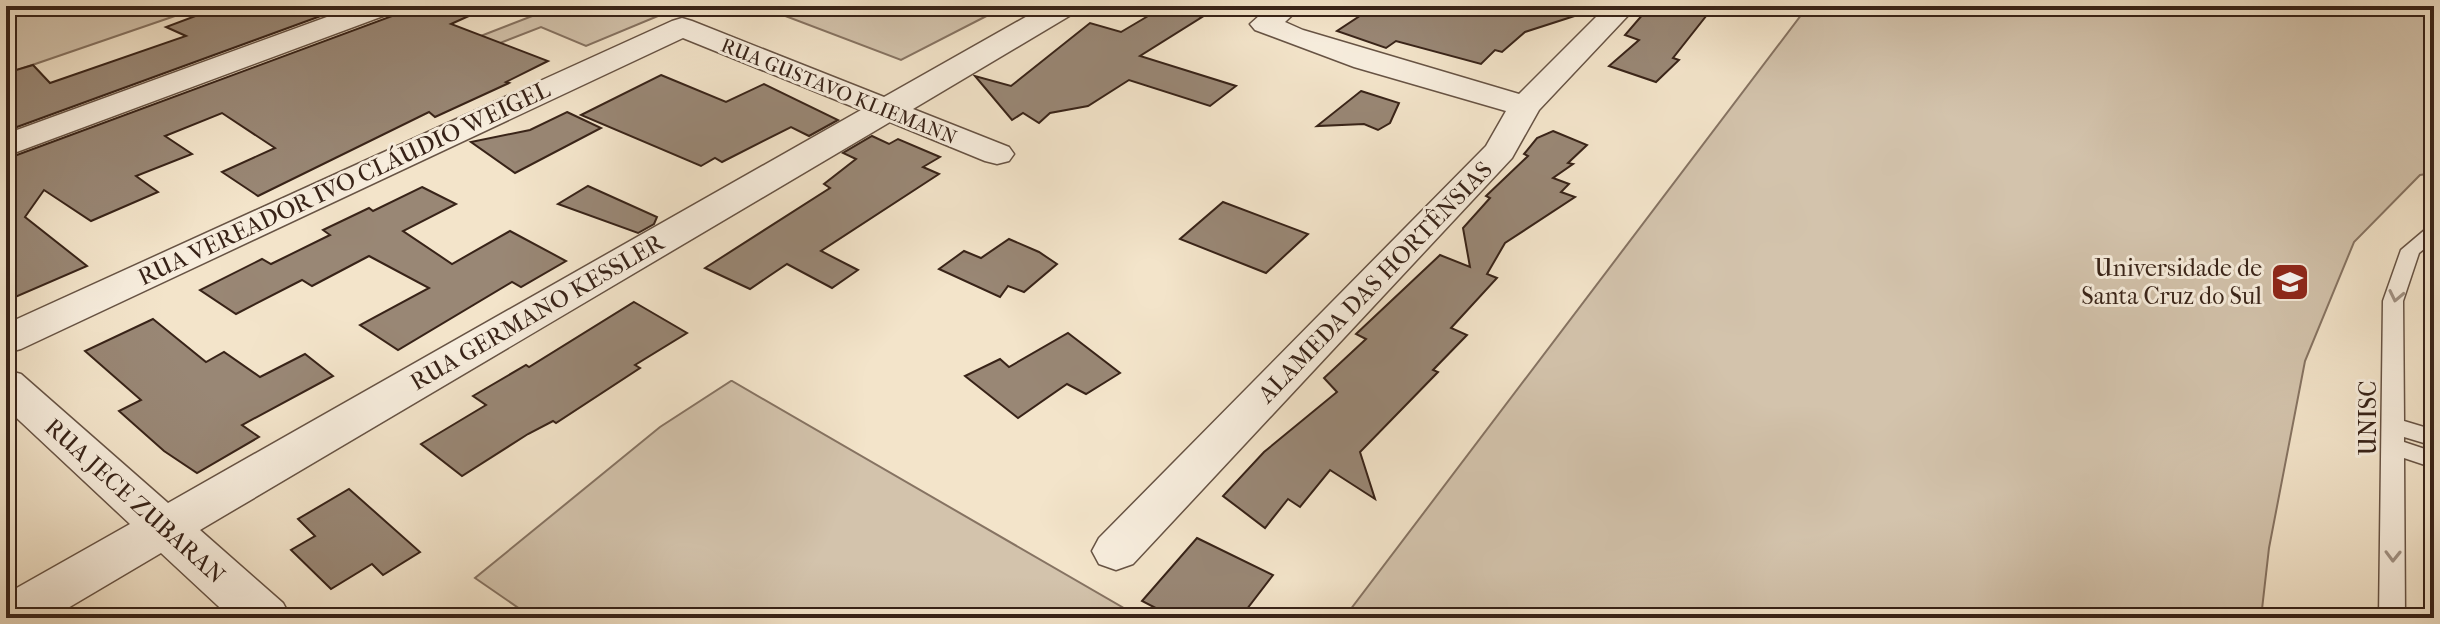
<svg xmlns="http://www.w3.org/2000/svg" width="2440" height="624" viewBox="0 0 2440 624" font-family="'IM FELL French Canon',serif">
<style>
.green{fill:#d3c3ac;stroke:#867362;stroke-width:2}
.building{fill:#998775;stroke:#382318;stroke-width:2}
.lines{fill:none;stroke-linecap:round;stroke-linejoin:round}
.service-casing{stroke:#675344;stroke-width:3}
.minor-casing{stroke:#675344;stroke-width:3}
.service{fill:#f7eddd;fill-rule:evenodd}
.minor{fill:#f7eddd;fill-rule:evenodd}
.oneway{stroke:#a19284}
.labels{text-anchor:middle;stroke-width:6;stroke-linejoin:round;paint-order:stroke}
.far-street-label{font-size:20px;fill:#382318;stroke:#f7eddd}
.street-label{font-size:24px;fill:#382318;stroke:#f7eddd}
.poi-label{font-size:24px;fill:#382318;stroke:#f7eddd;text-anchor:end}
</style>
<rect width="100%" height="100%" fill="#f3e4ca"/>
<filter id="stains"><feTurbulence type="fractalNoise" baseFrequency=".0025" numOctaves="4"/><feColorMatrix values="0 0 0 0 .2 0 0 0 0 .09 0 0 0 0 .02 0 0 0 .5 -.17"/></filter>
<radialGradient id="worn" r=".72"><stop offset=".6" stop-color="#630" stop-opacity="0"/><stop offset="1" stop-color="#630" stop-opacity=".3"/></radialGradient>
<g class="green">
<path d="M 6,6 L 204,6 L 6,74 Z"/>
<path d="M 558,6 L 682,6 L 586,46 L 541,27 L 418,75 L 393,70 Z"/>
<path d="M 759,6 L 1006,6 L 901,60 Z"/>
<path d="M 1808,6 L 2434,6 L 2434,173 L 2420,175 L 2354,242 L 2305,361 L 2269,548 L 2261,618 L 1344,618 Z"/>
<path d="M 731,381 L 732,381 L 1141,618 L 533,618 L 475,578 L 660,427 Z"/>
</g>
<g class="building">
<path d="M 222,6 L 348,6 L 6,131 L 6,73 L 33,65 L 50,83 L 186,36 L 166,27 Z"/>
<path d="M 401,6 L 491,6 L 451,24 L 548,61 L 506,82 L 509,83 L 435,117 L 429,112 L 258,196 L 222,172 L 275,148 L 222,113 L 165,136 L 192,154 L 136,176 L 158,192 L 91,221 L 44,190 L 25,217 L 87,266 L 6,301 L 6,159 L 395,15 Z"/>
<path d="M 1165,6 L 1202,17 L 1140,56 L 1236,86 L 1210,106 L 1129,80 L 1088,106 L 1050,113 L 1039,123 L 1023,113 L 1012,120 L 975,76 L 1011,86 L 1090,23 L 1121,32 Z"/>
<path d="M 1375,6 L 1587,6 L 1587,12 L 1525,32 L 1502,52 L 1495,50 L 1481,64 L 1396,41 L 1386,48 L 1337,31 Z"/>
<path d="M 1650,6 L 1714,6 L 1673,58 L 1679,60 L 1656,82 L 1609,66 L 1639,40 L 1625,35 Z"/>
<path d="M 661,75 L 726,102 L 764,84 L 838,120 L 809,136 L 791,127 L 722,162 L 715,158 L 701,166 L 581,115 Z"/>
<path d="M 1361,91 L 1399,103 L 1390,123 L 1378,130 L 1364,124 L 1317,126 Z"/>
<path d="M 567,112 L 601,128 L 515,173 L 471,142 L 530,130 Z"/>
<path d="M 1553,131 L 1587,145 L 1568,163 L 1573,164 L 1553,178 L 1569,184 L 1561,192 L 1575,197 L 1505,243 L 1487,274 L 1497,278 L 1451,328 L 1467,335 L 1433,370 L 1438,372 L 1360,452 L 1375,499 L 1330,470 L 1300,507 L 1288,499 L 1265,528 L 1223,496 L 1264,452 L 1337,392 L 1324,378 L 1366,339 L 1356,334 L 1440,255 L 1470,267 L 1463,228 L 1490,198 L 1486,196 L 1528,156 L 1524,154 L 1537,138 Z"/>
<path d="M 872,136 L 889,144 L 898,139 L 940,157 L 923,167 L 939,174 L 821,251 L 858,270 L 832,288 L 787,264 L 750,289 L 705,268 L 830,188 L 824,184 L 856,159 L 843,153 Z"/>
<path d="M 588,186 L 657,217 L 654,224 L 638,233 L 558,204 Z"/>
<path d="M 422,187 L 456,204 L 403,231 L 452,264 L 510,231 L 566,261 L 521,287 L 512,282 L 398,350 L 360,325 L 429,288 L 369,256 L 312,286 L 302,280 L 236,314 L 200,290 L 262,259 L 271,264 L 330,235 L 323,230 L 369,208 L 373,211 Z"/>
<path d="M 1223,202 L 1308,234 L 1266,273 L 1180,239 Z"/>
<path d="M 1009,239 L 1039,252 L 1057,264 L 1024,292 L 1008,286 L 1000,297 L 939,269 L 964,251 L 981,258 Z"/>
<path d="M 634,302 L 687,333 L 635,365 L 640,368 L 556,423 L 553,421 L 528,434 L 462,476 L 421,444 L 486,405 L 473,396 L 526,365 L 529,367 Z"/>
<path d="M 153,319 L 206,362 L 224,352 L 260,377 L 305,354 L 333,376 L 242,425 L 259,437 L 197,473 L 164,451 L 119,411 L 141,400 L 85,351 Z"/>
<path d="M 1068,333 L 1120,373 L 1086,394 L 1067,384 L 1018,418 L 965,376 L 1000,359 L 1009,367 Z"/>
<path d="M 349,489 L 420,552 L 383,575 L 372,564 L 331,589 L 291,550 L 315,536 L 298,519 Z"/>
<path d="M 1197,538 L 1273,575 L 1240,618 L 1175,618 L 1142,601 Z"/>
</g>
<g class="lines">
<g class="service-casing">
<path id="service" d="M 2434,226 L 2434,241 L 2419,253 L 2403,301 L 2404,421 L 2434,430 L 2434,446 L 2404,437 L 2404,442 L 2434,452 L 2434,468 L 2404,458 L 2405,618 L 2379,618 L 2383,301 L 2401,250 L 2427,228 Z"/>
</g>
<g class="minor-casing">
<g id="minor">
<path d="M 357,6 L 398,6 L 394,12 L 6,156 L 6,134 Z"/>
<path d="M 1045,6 L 1080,6 L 1076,12 L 913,109 L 1009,147 L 1014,154 L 1009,161 L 997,164 L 985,161 L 890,122 L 200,530 L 283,603 L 291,618 L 231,618 L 161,553 L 51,618 L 6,618 L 6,594 L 130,524 L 6,408 L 6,370 L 21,374 L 168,503 L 861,110 L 683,38 L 21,349 L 6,353 L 6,324 L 672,21 L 682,18 L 692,21 L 884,97 Z"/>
<path d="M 1270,6 L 1302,6 L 1285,22 L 1303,30 L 1519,94 L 1607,6 L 1637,6 L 1539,110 L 1512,158 L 1133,564 L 1116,570 L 1099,564 L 1092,551 L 1099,538 L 1486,146 L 1506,111 L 1354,67 L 1255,30 L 1250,24 Z"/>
</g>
</g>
<use href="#service" class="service"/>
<use href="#minor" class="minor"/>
</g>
<defs><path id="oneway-chevron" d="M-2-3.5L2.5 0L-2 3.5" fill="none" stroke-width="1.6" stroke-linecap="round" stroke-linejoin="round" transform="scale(2)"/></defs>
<g class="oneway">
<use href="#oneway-chevron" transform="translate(2396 296) rotate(102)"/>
<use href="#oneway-chevron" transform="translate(2393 556) rotate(91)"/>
</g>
<defs>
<g id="university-square" transform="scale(2)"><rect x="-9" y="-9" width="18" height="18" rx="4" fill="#8f2418" stroke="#f7eddd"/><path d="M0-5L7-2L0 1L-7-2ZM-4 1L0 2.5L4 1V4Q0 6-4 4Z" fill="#fff"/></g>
</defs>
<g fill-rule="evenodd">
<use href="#university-square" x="2290" y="282"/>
</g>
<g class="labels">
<g class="far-street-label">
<text transform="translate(839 91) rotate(22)" y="7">RUA GUSTAVO KLIEMANN</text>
</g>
<g class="street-label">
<text transform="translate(344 183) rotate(-25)" y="8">RUA VEREADOR IVO CLÁUDIO WEIGEL</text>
<text transform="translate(1375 282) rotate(-46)" y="8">ALAMEDA DAS HORTÊNSIAS</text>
<text transform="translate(537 312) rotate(-30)" y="8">RUA GERMANO KESSLER</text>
<text transform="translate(2368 418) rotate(-90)" y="8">UNISC</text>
<text transform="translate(135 501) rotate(42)" y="8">RUA JECE ZUBARAN</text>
</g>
<g class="poi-label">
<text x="2262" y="276">Universidade de<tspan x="2262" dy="28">Santa Cruz do Sul</tspan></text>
</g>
</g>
<rect width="2440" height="624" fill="none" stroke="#f3e4ca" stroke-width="32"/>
<rect x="8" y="8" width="2424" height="608" fill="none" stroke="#382318" stroke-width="4"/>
<rect x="16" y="16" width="2408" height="592" fill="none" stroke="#382318" stroke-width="2"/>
<rect width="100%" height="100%" filter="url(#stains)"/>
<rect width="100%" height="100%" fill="url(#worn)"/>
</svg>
